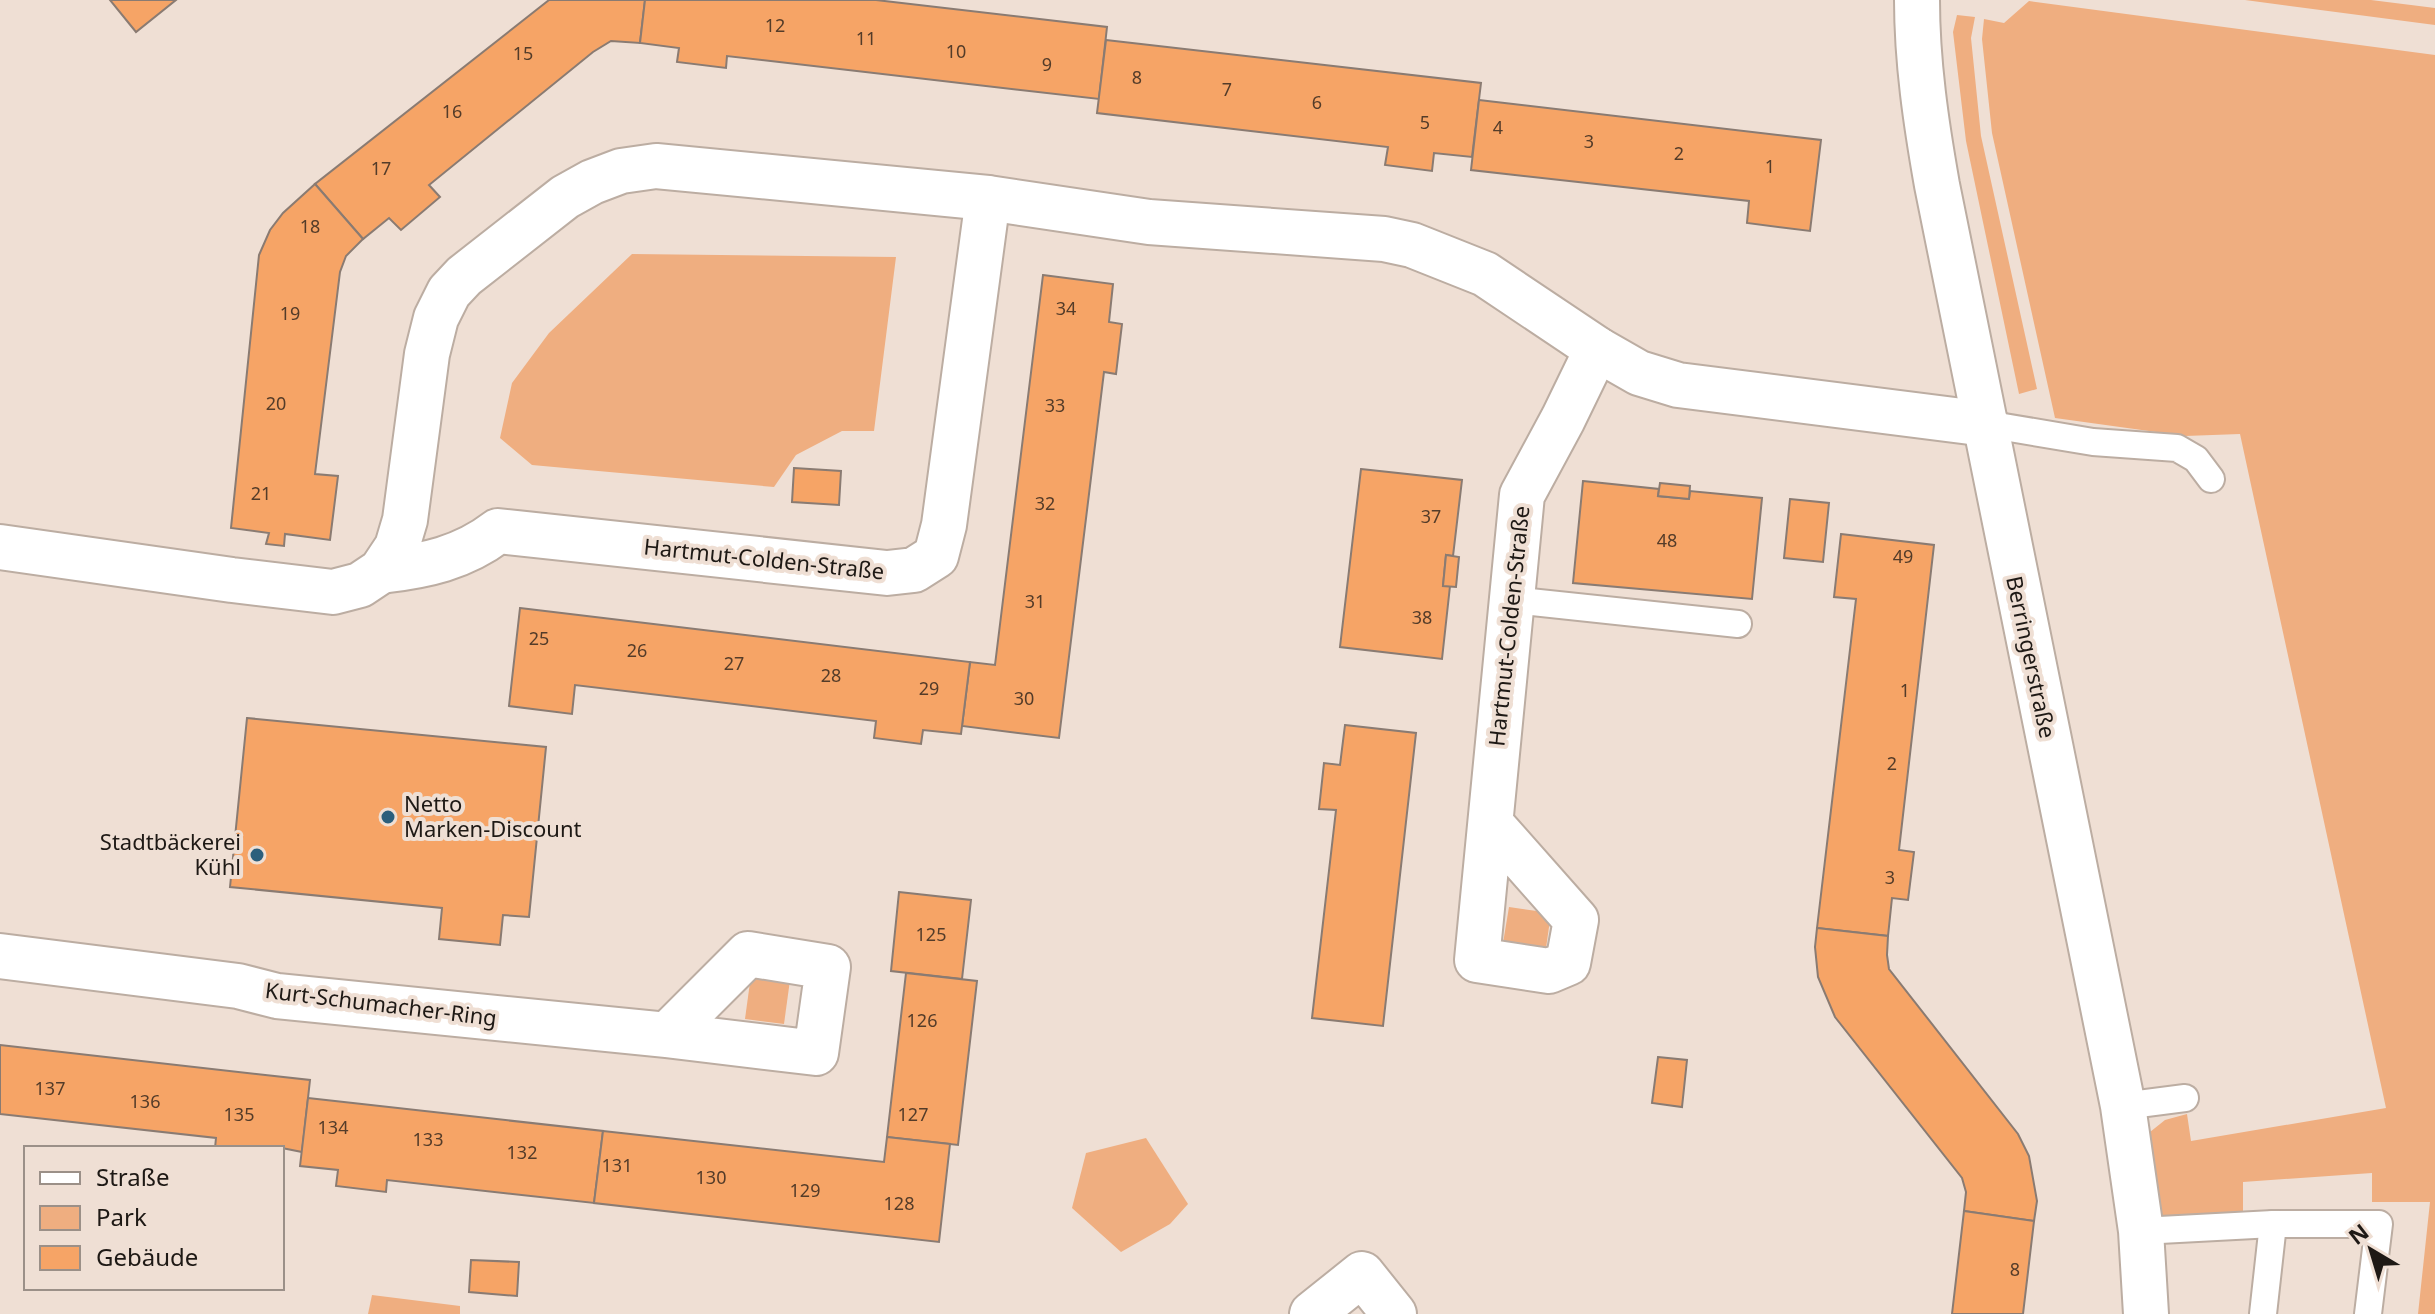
<svg xmlns="http://www.w3.org/2000/svg" width="2435" height="1314" viewBox="0 0 2435 1314" font-family="'Noto Sans',sans-serif">
<style>
.green{fill:#efae80}
.building{fill:#f6a466;stroke:#8a7b72;stroke-width:2}
.lines{fill:none;stroke-linecap:round;stroke-linejoin:round}
.service-casing{stroke:#bcada2;stroke-width:30}
.minor-casing{stroke:#bcada2;stroke-width:48}
.service{stroke:#fff;stroke-width:26}
.minor{stroke:#fff;stroke-width:44}
.poi-dot{fill:#2c5f7c;stroke:#efdfd4;stroke-width:3}
.labels{text-anchor:middle;stroke-width:8;stroke-linejoin:round;paint-order:stroke}
.number-label{font-size:18px;fill:#543c29}
.street-label{font-size:22px;fill:#1e1915;stroke:#efdfd4}
.poi-label{font-size:22px;fill:#1e1915;stroke:#efdfd4;text-anchor:start}
</style>
<rect width="100%" height="100%" fill="#efdfd4"/>
<g class="green">
<path d="M 2245,0 L 2371,0 L 2435,8 L 2435,25 Z"/>
<path d="M 2029,1 L 2435,55 L 2435,1314 L 2418,1314 L 2430,1202 L 2372,1202 L 2372,1173 L 2243,1182 L 2243,1214 L 2162,1219 L 2150,1132 L 2165,1120 L 2187,1114 L 2191,1141 L 2386,1108 L 2240,434 L 2185,436 L 2055,418 L 1992,133 L 1982,39 L 1984,19 L 2004,23 Z"/>
<path d="M 1957,15 L 1975,17 L 1971,38 L 1981,136 L 2037,389 L 2019,394 L 1966,141 L 1953,32 Z"/>
<path d="M 632,254 L 896,257 L 874,431 L 842,431 L 796,455 L 774,487 L 532,465 L 500,438 L 512,383 L 549,333 Z"/>
<path d="M 1509,907 L 1551,913 L 1545,955 L 1502,949 Z"/>
<path d="M 751,975 L 790,980 L 784,1024 L 745,1019 Z"/>
<path d="M 1146,1138 L 1188,1204 L 1170,1224 L 1121,1252 L 1072,1208 L 1086,1153 Z"/>
<path d="M 372,1295 L 460,1306 L 460,1314 L 368,1314 Z"/>
</g>
<g class="building">
<path d="M 110,0 L 176,0 L 136,32 Z"/>
<path d="M 549,0 L 645,0 L 640,43 L 611,41 L 593,52 L 429,185 L 440,197 L 401,230 L 389,218 L 363,239 L 315,184 Z"/>
<path d="M 645,0 L 876,0 L 1107,27 L 1099,99 L 727,56 L 726,68 L 677,62 L 679,48 L 640,43 Z"/>
<path d="M 1106,40 L 1481,83 L 1472,157 L 1434,153 L 1432,171 L 1385,165 L 1388,147 L 1097,113 Z"/>
<path d="M 1479,100 L 1821,140 L 1810,231 L 1747,223 L 1749,201 L 1471,170 Z"/>
<path d="M 315,184 L 363,239 L 346,256 L 340,272 L 315,474 L 338,476 L 330,540 L 285,534 L 284,546 L 266,544 L 269,533 L 231,528 L 259,255 L 270,230 L 283,213 Z"/>
<path d="M 1043,275 L 1113,284 L 1109,322 L 1122,324 L 1116,374 L 1104,372 L 1059,738 L 962,726 L 970,662 L 995,665 Z"/>
<path d="M 794,468 L 841,471 L 839,505 L 792,502 Z"/>
<path d="M 1361,469 L 1462,480 L 1453,556 L 1446,555 L 1443,586 L 1450,586 L 1442,659 L 1340,647 Z"/>
<path d="M 1583,481 L 1659,489 L 1658,496 L 1689,499 L 1690,491 L 1762,498 L 1752,599 L 1573,583 Z"/>
<path d="M 1660,483 L 1690,486 L 1689,499 L 1658,496 Z"/>
<path d="M 1790,499 L 1829,503 L 1823,562 L 1784,558 Z"/>
<path d="M 1841,534 L 1934,545 L 1899,850 L 1914,852 L 1908,900 L 1892,898 L 1888,936 L 1817,928 L 1856,599 L 1834,597 Z"/>
<path d="M 1446,555 L 1459,557 L 1456,587 L 1443,586 Z"/>
<path d="M 520,608 L 970,662 L 961,734 L 923,730 L 921,744 L 874,738 L 876,721 L 575,685 L 572,714 L 509,706 Z"/>
<path d="M 247,718 L 546,747 L 529,917 L 503,915 L 500,945 L 439,939 L 442,908 L 230,887 Z"/>
<path d="M 1345,725 L 1416,733 L 1383,1026 L 1312,1018 L 1336,810 L 1319,809 L 1324,763 L 1340,765 Z"/>
<path d="M 899,892 L 971,900 L 962,979 L 891,971 Z"/>
<path d="M 1817,928 L 1888,936 L 1887,955 L 1889,969 L 2018,1134 L 2029,1156 L 2037,1201 L 2034,1221 L 1964,1211 L 1966,1192 L 1962,1178 L 1835,1017 L 1818,977 L 1815,947 Z"/>
<path d="M 906,973 L 977,981 L 958,1145 L 887,1137 Z"/>
<path d="M 0,1045 L 310,1080 L 302,1152 L 282,1148 L 215,1148 L 216,1138 L 0,1114 Z"/>
<path d="M 1658,1057 L 1687,1060 L 1682,1107 L 1652,1103 Z"/>
<path d="M 308,1098 L 603,1131 L 594,1203 L 387,1180 L 386,1192 L 336,1186 L 338,1170 L 300,1166 Z"/>
<path d="M 603,1131 L 884,1162 L 887,1137 L 950,1144 L 939,1242 L 594,1203 Z"/>
<path d="M 1964,1211 L 2034,1221 L 2023,1314 L 1952,1314 Z"/>
<path d="M 471,1260 L 519,1262 L 517,1296 L 469,1292 Z"/>
</g>
<g class="lines">
<g class="service-casing">
<g id="service">
<path d="M 1986,424 L 2093,442 L 2177,448 L 2196,459 L 2211,479"/>
<path d="M 1512,600 L 1738,624"/>
<path d="M 2123,1106 L 2185,1098"/>
<path d="M 2141,1231 L 2273,1224 L 2379,1224 L 2368,1314"/>
<path d="M 2263,1314 L 2273,1224"/>
</g>
</g>
<g class="minor-casing">
<g id="minor">
<path d="M 1917,0 C 1917,62 1926,123 1937,185 L 2123,1106 L 2141,1231 L 2146,1314"/>
<path d="M 0,547 L 232,580 L 333,592 L 360,585 L 381,571 L 397,547 L 405,520 L 427,354 L 436,318 L 449,292 L 464,276 L 565,197 L 592,182 L 621,171 L 656,166 L 988,198 L 1149,222 L 1384,239 L 1412,245 L 1485,274 L 1597,349 L 1639,373 L 1678,385 L 1986,424"/>
<path d="M 381,571 C 425,566 463,558 498,531 L 887,573 L 914,570 L 936,556 L 944,525 L 988,198"/>
<path d="M 1491,824 L 1576,920 L 1568,963 L 1549,971 L 1477,960 L 1522,495 L 1563,419 L 1597,349"/>
<path d="M 0,956 L 238,986 L 277,996 L 667,1035 L 816,1053 L 828,967 L 748,954 L 667,1035"/>
<path d="M 1312,1314 L 1362,1274 L 1394,1314"/>
</g>
</g>
<use href="#service" class="service"/>
<use href="#minor" class="minor"/>
</g>
<g class="poi-dot">
<circle cx="388" cy="817" r="8"/>
<circle cx="257" cy="855" r="8"/>
</g>
<g class="labels">
<g class="number-label">
<text x="775" y="32">12</text>
<text x="866" y="45">11</text>
<text x="956" y="58">10</text>
<text x="523" y="60">15</text>
<text x="1047" y="71">9</text>
<text x="1137" y="84">8</text>
<text x="1227" y="96">7</text>
<text x="1317" y="109">6</text>
<text x="452" y="118">16</text>
<text x="1425" y="129">5</text>
<text x="1498" y="134">4</text>
<text x="1589" y="148">3</text>
<text x="1679" y="160">2</text>
<text x="1770" y="173">1</text>
<text x="381" y="175">17</text>
<text x="310" y="233">18</text>
<text x="1066" y="315">34</text>
<text x="290" y="320">19</text>
<text x="276" y="410">20</text>
<text x="1055" y="412">33</text>
<text x="261" y="500">21</text>
<text x="1045" y="510">32</text>
<text x="1431" y="523">37</text>
<text x="1667" y="547">48</text>
<text x="1903" y="563">49</text>
<text x="1035" y="608">31</text>
<text x="1422" y="624">38</text>
<text x="539" y="645">25</text>
<text x="637" y="657">26</text>
<text x="734" y="670">27</text>
<text x="831" y="682">28</text>
<text x="929" y="695">29</text>
<text x="1905" y="697">1</text>
<text x="1024" y="705">30</text>
<text x="1892" y="770">2</text>
<text x="1890" y="884">3</text>
<text x="931" y="941">125</text>
<text x="922" y="1027">126</text>
<text x="50" y="1095">137</text>
<text x="145" y="1108">136</text>
<text x="239" y="1121">135</text>
<text x="913" y="1121">127</text>
<text x="333" y="1134">134</text>
<text x="428" y="1146">133</text>
<text x="522" y="1159">132</text>
<text x="617" y="1172">131</text>
<text x="711" y="1184">130</text>
<text x="805" y="1197">129</text>
<text x="899" y="1210">128</text>
<text x="2015" y="1276">8</text>
</g>
<g class="street-label">
<text transform="translate(764 559) rotate(6)" y="8">Hartmut-Colden-Straße</text>
<text transform="translate(1509 626) rotate(-84)" y="8">Hartmut-Colden-Straße</text>
<text transform="translate(2031 657) rotate(78)" y="8">Berringerstraße</text>
<text transform="translate(381 1004) rotate(7)" y="8">Kurt-Schumacher-Ring</text>
</g>
<g class="poi-label">
<text x="404" y="812">Netto<tspan x="404" dy="25">Marken-Discount</tspan></text>
<text x="241" y="850" text-anchor="end">Stadtbäckerei<tspan x="241" dy="25">Kühl</tspan></text>
</g>
</g>
<rect x="24" y="1146" width="260" height="144" fill="#efdfd4" stroke="#9b9088" stroke-width="2"/>
<rect x="40" y="1172" width="40" height="12" fill="#ffffff" stroke="#9b9088" stroke-width="2"/>
<text x="96" y="1186" font-size="24" fill="#1e1915">Straße</text>
<rect x="40" y="1206" width="40" height="24" fill="#efae80" stroke="#9b9088" stroke-width="2"/>
<text x="96" y="1226" font-size="24" fill="#1e1915">Park</text>
<rect x="40" y="1246" width="40" height="24" fill="#f6a466" stroke="#9b9088" stroke-width="2"/>
<text x="96" y="1266" font-size="24" fill="#1e1915">Gebäude</text>
<g transform="translate(2371 1250) rotate(322)" stroke="#efdfd4" stroke-width="6" paint-order="stroke">
<path d="M0-6L14 30L0 20L-14 30Z" fill="#1e1915"/>
<text y="-12" font-size="22" font-weight="bold" text-anchor="middle" fill="#1e1915">N</text>
</g>
</svg>
